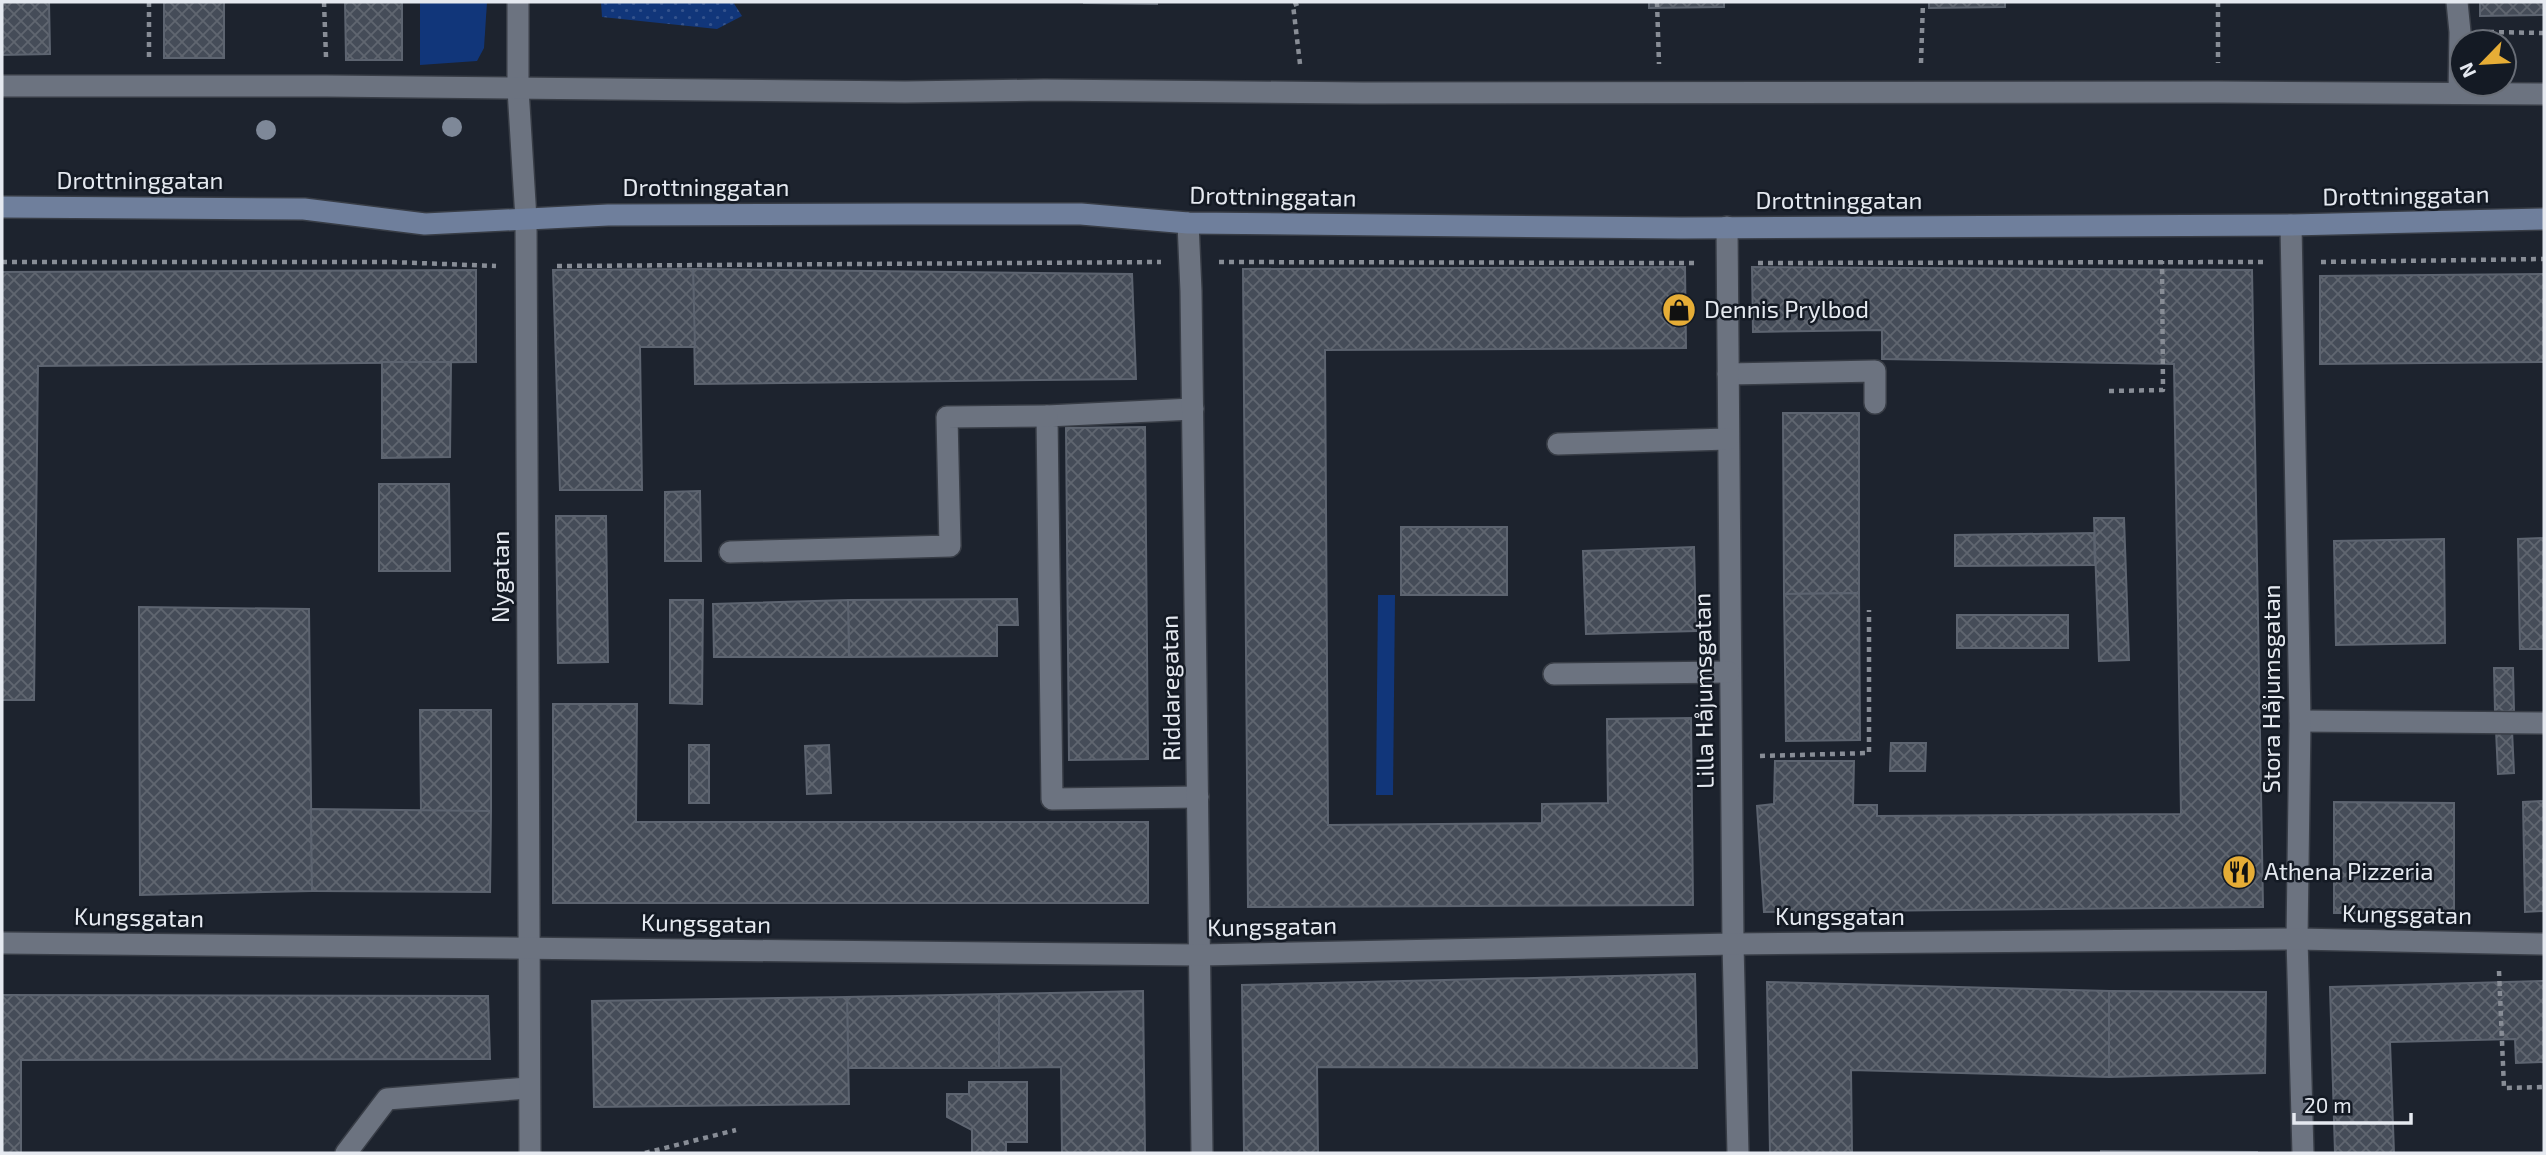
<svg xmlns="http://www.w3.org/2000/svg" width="2546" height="1155" viewBox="0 0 2546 1155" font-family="'Exo 2',sans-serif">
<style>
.grass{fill:#11367a}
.park{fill:url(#park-dots)}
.building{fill:url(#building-cross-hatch);stroke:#5d6470;stroke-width:2}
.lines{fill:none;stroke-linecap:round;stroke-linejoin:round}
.lane-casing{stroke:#383d46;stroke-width:24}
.street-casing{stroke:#383d46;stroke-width:24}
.secondary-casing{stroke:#383d46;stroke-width:24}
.path{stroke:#888d96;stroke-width:4.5;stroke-dasharray:5 5;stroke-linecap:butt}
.lane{stroke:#6c7380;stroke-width:21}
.street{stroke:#6c7380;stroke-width:21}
.secondary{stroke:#6f7f9c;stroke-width:21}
.tree{fill:#7e8898}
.labels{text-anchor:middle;stroke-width:5;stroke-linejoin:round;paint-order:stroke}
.street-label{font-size:24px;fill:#e5e9f0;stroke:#141a24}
.poi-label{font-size:24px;fill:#e5e9f0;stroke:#141a24;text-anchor:start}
</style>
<defs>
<pattern id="park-dots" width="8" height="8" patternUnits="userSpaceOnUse" patternTransform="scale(1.75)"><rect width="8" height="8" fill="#11367a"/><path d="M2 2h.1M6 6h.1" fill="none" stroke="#34538d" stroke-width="1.8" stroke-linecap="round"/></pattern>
<pattern id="building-cross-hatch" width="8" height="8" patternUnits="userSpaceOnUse" patternTransform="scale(1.75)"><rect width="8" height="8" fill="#454c58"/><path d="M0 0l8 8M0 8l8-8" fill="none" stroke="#606670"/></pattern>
</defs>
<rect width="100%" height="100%" fill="#1d232e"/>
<g class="grass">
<path d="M 420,2 L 487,2 L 484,48 L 477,61 L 420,65 Z"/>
<path d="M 1378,595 L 1395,595 L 1393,795 L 1376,795 Z"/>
</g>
<path class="park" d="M 601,2 L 733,2 L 742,16 L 717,29 L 602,17 Z"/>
<g class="building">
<path d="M 2,2 L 49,2 L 50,54 L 2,55 Z"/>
<rect x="164" y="2" width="60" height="56"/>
<path d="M 345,2 L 402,2 L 402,60 L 346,60 Z"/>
<path d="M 1084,2 L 1157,2 L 1157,4 L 1084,3 Z"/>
<path d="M 1649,2 L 1724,2 L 1724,7 L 1649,8 Z"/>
<path d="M 1929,2 L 2005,2 L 2005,7 L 1929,8 Z"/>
<path d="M 2480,2 L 2544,2 L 2544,15 L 2480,16 Z"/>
<path d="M 1685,267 L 1686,348 L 1325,350 L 1328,825 L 1542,823 L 1542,804 L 1608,803 L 1607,719 L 1691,718 L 1693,905 L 1248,907 L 1243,269 Z"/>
<path d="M 1752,267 L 2252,270 L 2263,907 L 1764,912 L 1757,806 L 1774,804 L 1775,761 L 1854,761 L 1853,805 L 1877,805 L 1877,816 L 2181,814 L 2174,364 L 1882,359 L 1882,330 L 1753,332 Z"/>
<path d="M 693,269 L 1132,274 L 1136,379 L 695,384 Z"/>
<path d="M 693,269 L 695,347 L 640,347 L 642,490 L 560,490 L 553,270 Z"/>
<path d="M 476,270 L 476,362 L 38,366 L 34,700 L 2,700 L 2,272 Z"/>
<path d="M 2544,274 L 2544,362 L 2320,364 L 2320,276 Z"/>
<path d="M 382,362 L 451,362 L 450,457 L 382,458 Z"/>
<path d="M 1783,413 L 1859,413 L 1859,593 L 1784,594 Z"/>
<path d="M 1145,427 L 1148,759 L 1069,760 L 1066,428 Z"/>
<path d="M 379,484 L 449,484 L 450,571 L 379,571 Z"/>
<path d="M 700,491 L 701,561 L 665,561 L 665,492 Z"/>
<path d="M 556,516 L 606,516 L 608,662 L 558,663 Z"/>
<path d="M 2094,518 L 2124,518 L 2129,660 L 2099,661 Z"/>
<rect x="1401" y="527" width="106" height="68"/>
<path d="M 2094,533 L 2095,565 L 1955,566 L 1955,535 Z"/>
<path d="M 2544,538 L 2544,649 L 2520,649 L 2518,539 Z"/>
<path d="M 2444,539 L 2445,643 L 2336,645 L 2334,541 Z"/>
<path d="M 1694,547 L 1696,631 L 1586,634 L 1583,551 Z"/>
<path d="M 1859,593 L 1860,740 L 1786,741 L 1784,594 Z"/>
<path d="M 1017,599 L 1018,625 L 997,625 L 997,656 L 849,657 L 848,600 Z"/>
<path d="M 670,600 L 703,600 L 702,704 L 670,703 Z"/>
<path d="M 848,600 L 849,657 L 714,657 L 713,604 Z"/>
<path d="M 139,607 L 309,609 L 312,891 L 140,895 Z"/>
<rect x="1957" y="615" width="111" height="33"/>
<path d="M 2494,668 L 2513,668 L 2514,711 L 2495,712 Z"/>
<path d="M 553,704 L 637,704 L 636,822 L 1148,822 L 1148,903 L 553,903 Z"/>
<path d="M 420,710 L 491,710 L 491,811 L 421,811 Z"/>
<path d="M 2496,730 L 2512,730 L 2514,773 L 2498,774 Z"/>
<path d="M 1891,743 L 1926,743 L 1925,771 L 1890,771 Z"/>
<rect x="689" y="745" width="20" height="58"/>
<path d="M 829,745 L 831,793 L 807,794 L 805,746 Z"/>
<path d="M 2544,801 L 2544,911 L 2525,912 L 2523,802 Z"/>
<path d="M 2334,802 L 2454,803 L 2454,913 L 2334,913 Z"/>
<path d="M 311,809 L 491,811 L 490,892 L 312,891 Z"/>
<path d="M 1695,974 L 1697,1068 L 1317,1067 L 1318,1153 L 1244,1153 L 1242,985 Z"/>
<path d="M 2544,981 L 2544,1062 L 2516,1063 L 2515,1039 L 2390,1042 L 2394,1153 L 2335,1153 L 2330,987 Z"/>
<path d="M 1767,982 L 2109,991 L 2109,1077 L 1851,1070 L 1852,1153 L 1770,1153 Z"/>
<path d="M 1143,991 L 1145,1153 L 1062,1153 L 1061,1067 L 999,1068 L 999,994 Z"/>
<path d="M 2109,991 L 2266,992 L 2265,1073 L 2109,1077 Z"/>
<path d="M 999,994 L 999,1068 L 848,1068 L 847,997 Z"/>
<path d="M 2,995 L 488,996 L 490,1059 L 21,1060 L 21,1153 L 2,1153 Z"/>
<path d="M 847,997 L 849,1104 L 594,1107 L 592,1001 Z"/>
<path d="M 969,1082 L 1027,1082 L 1027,1142 L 1006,1142 L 1006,1153 L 972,1153 L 972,1130 L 947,1117 L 947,1094 L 969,1094 Z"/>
<path d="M 2101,1151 L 2257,1152 L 2257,1153 L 2101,1153 Z"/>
</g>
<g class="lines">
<g class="lane-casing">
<g id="lane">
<path d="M 2457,2 L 2460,32 L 2459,93"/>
<path d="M 1728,374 L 1875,371 L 1875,403"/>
<path d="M 1193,409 L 1047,416 L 1052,799 L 1198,797"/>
<path d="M 730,552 L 950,546 L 947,417 L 1047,416"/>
<path d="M 2300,721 L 2544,723"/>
<path d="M 346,1153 L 387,1099 L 528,1088"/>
</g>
</g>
<g class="street-casing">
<g id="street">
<path d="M 518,2 L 518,89 L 526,219 L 530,1153"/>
<path d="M 2,86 L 327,86 L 905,92 L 1044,90 L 1363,93 L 2218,92 L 2544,94"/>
<path d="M 1188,223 L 1191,291 L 1202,1153"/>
<path d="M 2291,225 L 2300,721 L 2297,939 L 2303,1153"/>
<path d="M 1727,227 L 1733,944 L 1738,1153"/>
<path d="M 1558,444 L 1728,439"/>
<path d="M 1554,674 L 1729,672"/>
<path d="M 2,943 L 1200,955 L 1733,944 L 2297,939 L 2544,944"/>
</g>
</g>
<g class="secondary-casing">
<path id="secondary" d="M 2,207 L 304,209 L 425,224 L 608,215 L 910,214 L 1081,214 L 1188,223 L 1681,228 L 2291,225 L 2544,219"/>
</g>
<g class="path">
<path d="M 149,2 L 149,58"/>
<path d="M 324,2 L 326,57"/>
<path d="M 1657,2 L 1659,64"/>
<path d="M 2218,2 L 2218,63"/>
<path d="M 2489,32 L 2544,33"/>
<path d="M 1921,63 L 1923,2"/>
<path d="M 1300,64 L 1293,5 L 1301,2"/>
<path d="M 2,262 L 392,262 L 496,266"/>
<path d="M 1219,262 L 1696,263"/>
<path d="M 2321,262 L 2544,259"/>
<path d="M 1758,263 L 2263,262"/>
<path d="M 557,266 L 1161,262"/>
<path d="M 2109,391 L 2163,390 L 2162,261"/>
<path d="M 1760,756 L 1869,753 L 1869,610"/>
<path d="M 2499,971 L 2504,1088 L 2544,1087"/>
<path d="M 645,1153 L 736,1130"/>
</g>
<use href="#lane" class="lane"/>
<use href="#street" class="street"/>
<use href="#secondary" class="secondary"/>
</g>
<g class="tree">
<circle cx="452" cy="127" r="10"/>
<circle cx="266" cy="130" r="10"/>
</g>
<defs>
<g id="shop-disc" transform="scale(1.75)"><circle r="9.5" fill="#e6ad36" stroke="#141a24"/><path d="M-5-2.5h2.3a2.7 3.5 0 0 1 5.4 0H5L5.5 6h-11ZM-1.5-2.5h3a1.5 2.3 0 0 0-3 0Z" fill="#111"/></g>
<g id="restaurant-disc" transform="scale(1.75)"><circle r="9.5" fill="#e6ad36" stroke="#141a24"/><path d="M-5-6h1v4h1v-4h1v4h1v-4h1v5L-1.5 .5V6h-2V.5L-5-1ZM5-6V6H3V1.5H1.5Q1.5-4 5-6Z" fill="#111"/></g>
</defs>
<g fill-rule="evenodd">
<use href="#shop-disc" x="1679" y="310"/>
<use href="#restaurant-disc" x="2239" y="872"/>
</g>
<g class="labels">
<g class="street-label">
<text x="140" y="189">Drottninggatan</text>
<text x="706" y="196">Drottninggatan</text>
<text transform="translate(2406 196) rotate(-1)" y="8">Drottninggatan</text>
<text transform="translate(1273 197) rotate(1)" y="8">Drottninggatan</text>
<text x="1839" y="209">Drottninggatan</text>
<text transform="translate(501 577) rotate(-90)" y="8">Nygatan</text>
<text transform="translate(1171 688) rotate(-91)" y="8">Riddaregatan</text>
<text transform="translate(2272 689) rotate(-90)" y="8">Stora Håjumsgatan</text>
<text transform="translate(1704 691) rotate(-91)" y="8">Lilla Håjumsgatan</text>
<text transform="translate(2407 915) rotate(1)" y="8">Kungsgatan</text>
<text x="1840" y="925">Kungsgatan</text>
<text transform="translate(139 918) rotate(1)" y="8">Kungsgatan</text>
<text transform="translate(706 924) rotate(1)" y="8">Kungsgatan</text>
<text transform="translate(1272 927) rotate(-1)" y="8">Kungsgatan</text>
</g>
<g class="poi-label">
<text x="1704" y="318">Dennis Prylbod</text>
<text x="2264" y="880">Athena Pizzeria</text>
</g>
</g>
<rect width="2546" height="1155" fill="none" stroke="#e5e9f0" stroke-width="7"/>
<g transform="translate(2483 63) rotate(245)"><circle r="33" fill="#141a24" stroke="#686d76" stroke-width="2"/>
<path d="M0-5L12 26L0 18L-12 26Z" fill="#e6ad36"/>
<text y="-10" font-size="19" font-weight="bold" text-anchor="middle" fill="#e5e9f0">N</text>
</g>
<path d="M2294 1113v10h117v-10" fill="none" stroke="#e5e9f0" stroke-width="3.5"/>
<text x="2304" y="1113" font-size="21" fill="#e5e9f0" stroke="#141a24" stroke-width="5" paint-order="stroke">20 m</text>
</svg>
